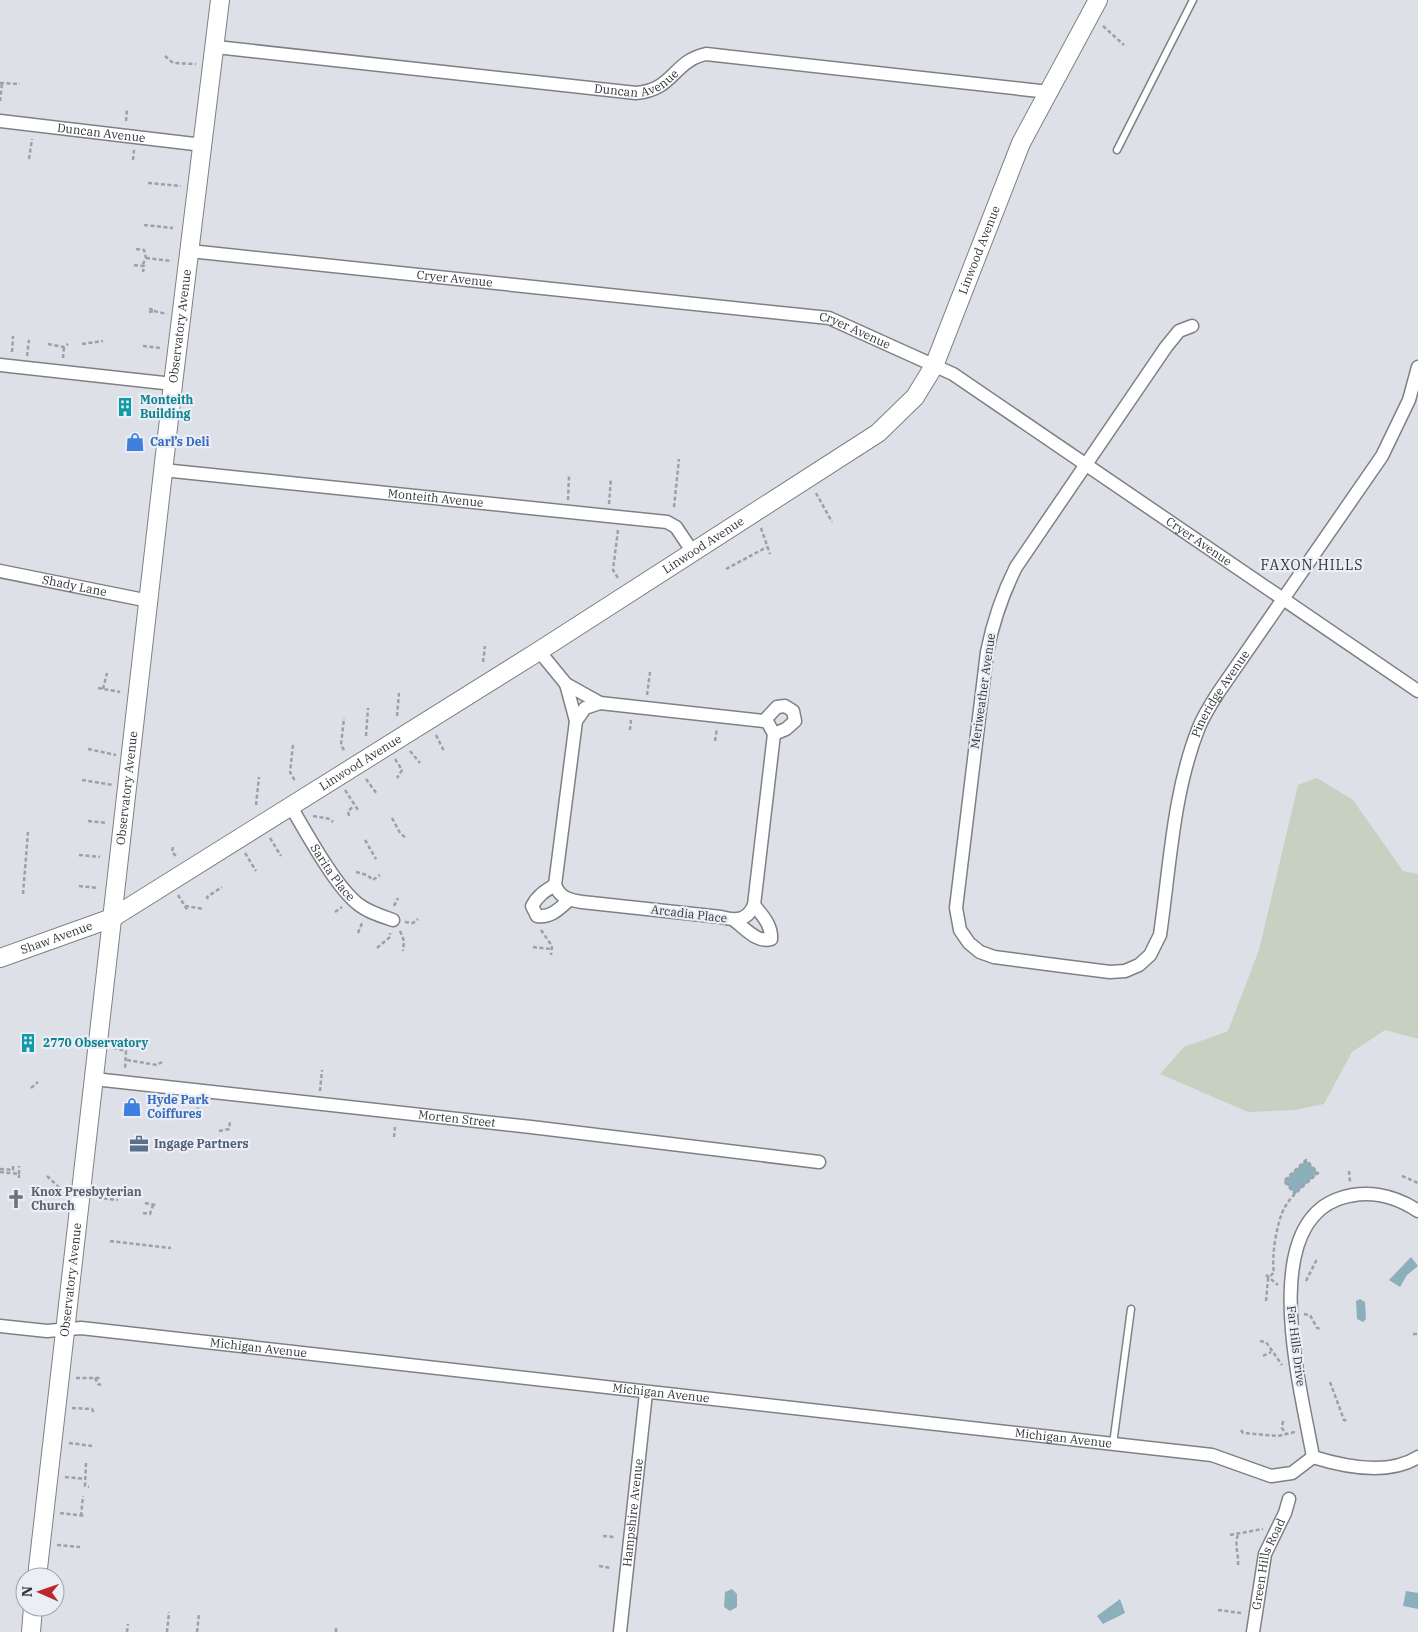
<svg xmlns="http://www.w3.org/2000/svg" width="1418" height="1632" viewBox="0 0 1418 1632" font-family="'IBM Plex Serif',serif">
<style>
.green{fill:#c6d1c1}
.water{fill:#8cafbc}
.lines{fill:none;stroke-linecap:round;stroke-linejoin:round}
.lane-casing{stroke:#7e8086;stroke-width:9}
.street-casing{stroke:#7e8086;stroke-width:15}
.secondary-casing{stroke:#7e8086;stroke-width:20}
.path{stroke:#9ea0a5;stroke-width:2.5;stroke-dasharray:4 2.5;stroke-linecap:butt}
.lane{stroke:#fff;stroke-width:6}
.street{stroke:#fff;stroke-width:12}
.secondary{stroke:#fff;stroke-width:18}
.labels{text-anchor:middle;stroke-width:4.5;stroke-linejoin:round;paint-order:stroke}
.street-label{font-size:12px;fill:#333437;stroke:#ebeef4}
.culture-label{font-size:12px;font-weight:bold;fill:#0d838f;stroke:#ebeef4;text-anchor:start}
.shop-label{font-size:12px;font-weight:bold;fill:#366cbe;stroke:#ebeef4;text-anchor:start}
.service-label{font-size:12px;font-weight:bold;fill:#4e5e75;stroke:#ebeef4;text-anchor:start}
.worship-label{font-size:12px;font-weight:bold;fill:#5b616d;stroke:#ebeef4;text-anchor:start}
.neighbourhood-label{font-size:14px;letter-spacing:1px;fill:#333437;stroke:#ebeef4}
</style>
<rect width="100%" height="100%" fill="#dee0e7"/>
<path class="green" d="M 1317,778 L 1353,800 L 1403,871 L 1418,874 L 1418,1039 L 1385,1030 L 1352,1052 L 1324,1104 L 1295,1110 L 1248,1112 L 1160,1074 L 1184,1047 L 1228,1031 L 1259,950 L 1298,785 Z"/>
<g class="water">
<path d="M 1306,1160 L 1318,1173 L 1295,1194 L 1284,1181 Z"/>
<path d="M 1411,1257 L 1418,1266 L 1407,1275 L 1400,1287 L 1389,1280 Z"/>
<path d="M 1360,1299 L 1365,1302 L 1366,1319 L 1363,1322 L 1357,1319 L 1356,1301 Z"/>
<path d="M 732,1589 L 737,1594 L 737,1607 L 730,1611 L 724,1607 L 725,1592 Z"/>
<path d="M 1406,1591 L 1418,1593 L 1418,1609 L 1403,1606 Z"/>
<path d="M 1120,1599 L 1125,1613 L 1103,1624 L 1097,1616 Z"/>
</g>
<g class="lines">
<g class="lane-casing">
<g id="lane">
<path d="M 1117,150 L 1193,0"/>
<path d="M 1113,1444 L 1131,1309"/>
</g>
</g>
<g class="street-casing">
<g id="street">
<path id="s1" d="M 216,47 L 636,93 C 674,90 673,61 706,54 L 1049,92"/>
<path id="s2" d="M 0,121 L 203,145"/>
<path id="s3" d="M 190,251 L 829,318 L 953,374 L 1418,691"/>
<path id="s4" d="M 1192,326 L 1179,331 L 1166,347 L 1016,567 C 1002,595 993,622 987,652 L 956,908 L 960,930 L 969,943 L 980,952 L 994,957 L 1047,964 L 1110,972 L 1125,971 L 1139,965 L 1150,955 L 1160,935 C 1170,866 1173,792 1199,727 C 1204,715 1211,704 1218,693 L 1382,456 L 1409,400 L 1418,367"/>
<path d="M 0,365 L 173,384"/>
<path id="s5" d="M 163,470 L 667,522 L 676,527 L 692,551"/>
<path id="s6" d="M 0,571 L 149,601"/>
<path d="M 539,651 L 566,684 L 600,703"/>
<path d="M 566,684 L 576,721"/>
<path d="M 600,703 L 764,721 L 768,723 L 774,734 L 754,905 C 747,921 736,921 721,917 L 582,902 C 569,900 560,898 555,885 L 576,721 L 585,708 Z"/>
<path d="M 764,721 L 777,707 L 785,706 L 793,711 L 795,721 L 786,729 L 774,734"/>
<path id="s7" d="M 290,805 C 306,832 335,886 358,904 C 368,912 381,916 393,920"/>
<path d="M 555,885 C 545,891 538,895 532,906 L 537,916 C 551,918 559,909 569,900"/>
<path d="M 735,921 C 746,929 757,943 771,939 C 772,925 762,915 754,905"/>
<path id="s8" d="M 94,1079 L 531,1127 L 819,1162"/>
<path id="s9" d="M 0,1326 L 47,1331 L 81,1328 L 1212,1455 L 1271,1476 L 1292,1473 L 1313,1457"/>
<path d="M 1313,1457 C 1302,1393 1257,1229 1338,1199 C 1366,1189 1394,1195 1418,1211"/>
<path d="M 1313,1457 C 1345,1467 1388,1476 1418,1457"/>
<path id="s10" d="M 620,1632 L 646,1393"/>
<path id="s11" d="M 1253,1632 L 1265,1554 L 1285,1513 L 1289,1499"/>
</g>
</g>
<g class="secondary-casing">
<g id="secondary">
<path id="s12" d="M 0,958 L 112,918 L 539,651 L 878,433 L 915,397 L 934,366 L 1021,143 L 1098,0"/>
<path id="s13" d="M 37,1577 L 173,384 L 220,0"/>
<path d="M 31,1632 L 33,1607"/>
</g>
</g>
<g class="path">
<path d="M 1103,26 L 1124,45"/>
<path d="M 165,56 L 173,63 L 196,64"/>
<path d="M 0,83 L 20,84"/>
<path d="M 0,101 L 2,83"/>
<path d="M 126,121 L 127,110"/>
<path d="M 29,159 L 32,139"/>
<path d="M 133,160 L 134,150"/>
<path d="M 148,183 L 181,186"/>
<path d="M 144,225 L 173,228"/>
<path d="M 136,249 L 144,250 L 146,258 L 142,266"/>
<path d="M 146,258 L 172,261"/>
<path d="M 134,265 L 144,266 L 143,272"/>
<path d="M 154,311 L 167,314"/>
<path d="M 149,312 L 154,311 L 149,308"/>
<path d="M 48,344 L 64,347 L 68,344"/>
<path d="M 82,344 L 103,341"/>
<path d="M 143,346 L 161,348"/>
<path d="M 12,352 L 13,336"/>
<path d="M 27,356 L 29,340"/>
<path d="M 63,358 L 64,347"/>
<path d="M 816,493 L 832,522"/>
<path d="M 568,500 L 569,476"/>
<path d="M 609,504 L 611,478"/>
<path d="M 674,507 L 679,459"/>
<path d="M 761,528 L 770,554"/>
<path d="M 618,530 L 613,570 L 618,578"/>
<path d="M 726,569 L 767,547"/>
<path d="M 483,662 L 485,646"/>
<path d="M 98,688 L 120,692"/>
<path d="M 103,689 L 107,673"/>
<path d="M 647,695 L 650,672"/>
<path d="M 397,716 L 399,693"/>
<path d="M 630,730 L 631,720"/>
<path d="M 436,735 L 444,751"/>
<path d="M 366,736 L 368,708"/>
<path d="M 715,741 L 717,728"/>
<path d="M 293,745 L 290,772 L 295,781"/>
<path d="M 88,749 L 116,755"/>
<path d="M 344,750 L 341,745 L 344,718"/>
<path d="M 410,751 L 420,763"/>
<path d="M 395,759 L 402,770 L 397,778"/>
<path d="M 366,779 L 377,794"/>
<path d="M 82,780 L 113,785"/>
<path d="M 345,790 L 358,810"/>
<path d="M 256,805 L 259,777"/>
<path d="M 313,816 L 330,819 L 333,822"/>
<path d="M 349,816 L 348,811 L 354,806"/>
<path d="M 392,818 L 400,833 L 406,838"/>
<path d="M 88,821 L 107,823"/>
<path d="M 270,838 L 281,856"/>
<path d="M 365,840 L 376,859"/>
<path d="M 173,847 L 172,852 L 176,856"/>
<path d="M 245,853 L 256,871"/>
<path d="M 79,855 L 100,857"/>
<path d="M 356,872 L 367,875 L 373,880 L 380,875"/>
<path d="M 79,886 L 98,888"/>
<path d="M 23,894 L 28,832"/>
<path d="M 178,895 L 188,911"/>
<path d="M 208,899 L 207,897 L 222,887"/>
<path d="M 185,906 L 204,909"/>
<path d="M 394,906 L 398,898"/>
<path d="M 335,912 L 342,907"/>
<path d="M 405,922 L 413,923 L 418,919"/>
<path d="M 541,930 L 552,946 L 551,955"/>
<path d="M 400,931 L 404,941 L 403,951"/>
<path d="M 358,933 L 362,923"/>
<path d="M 533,947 L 551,949"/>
<path d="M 377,948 L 390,937 L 390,933"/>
<path d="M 113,1048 L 126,1051 L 125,1069"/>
<path d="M 127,1060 L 157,1065 L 162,1062"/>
<path d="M 31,1088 L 38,1082"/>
<path d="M 320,1091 L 322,1070"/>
<path d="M 198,1118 L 198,1103"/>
<path d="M 219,1131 L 229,1129 L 230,1122"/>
<path d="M 394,1137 L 395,1127"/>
<path d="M 0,1169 L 13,1170 L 13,1165"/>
<path d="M 1349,1171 L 1350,1182"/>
<path d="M 0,1172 L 19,1174 L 19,1178"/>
<path d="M 19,1174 L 19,1166"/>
<path d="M 47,1176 L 62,1190"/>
<path d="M 1402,1176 L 1418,1183"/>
<path d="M 97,1198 L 118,1200"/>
<path d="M 145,1203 L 156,1205"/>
<path d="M 143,1213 L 150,1214 L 153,1205"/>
<path d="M 110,1241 L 171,1248"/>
<path d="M 1266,1275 L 1278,1285"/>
<path d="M 1306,1281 L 1316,1261 L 1319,1261"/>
<path d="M 1266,1301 L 1268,1279 L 1274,1272 C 1271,1257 1277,1220 1285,1207 C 1293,1193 1307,1183 1318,1173 L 1306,1160 L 1284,1181 L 1295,1194"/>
<path d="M 1304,1314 L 1310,1315 L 1317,1328 L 1321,1329"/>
<path d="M 1413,1334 L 1418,1334"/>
<path d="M 1260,1341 L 1266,1342 L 1282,1365"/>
<path d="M 1263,1356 L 1271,1352"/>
<path d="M 76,1378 L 100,1378"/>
<path d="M 95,1378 L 98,1384 L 101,1385"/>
<path d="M 1330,1382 L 1344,1420 L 1348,1421"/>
<path d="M 72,1408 L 92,1409 L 94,1413"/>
<path d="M 1283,1421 L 1282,1428 L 1286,1434"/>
<path d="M 1241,1430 L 1243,1433 L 1278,1436 L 1295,1432"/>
<path d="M 69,1443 L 92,1446"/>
<path d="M 86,1463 L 85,1486 L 89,1487"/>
<path d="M 65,1477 L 86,1479"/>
<path d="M 60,1513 L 85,1516"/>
<path d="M 81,1516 L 83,1496"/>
<path d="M 1230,1535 L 1263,1529"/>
<path d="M 603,1536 L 614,1537"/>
<path d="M 57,1545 L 80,1547"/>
<path d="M 1238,1565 C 1239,1555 1234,1544 1238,1535"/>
<path d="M 599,1566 L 611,1568"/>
<path d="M 1218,1610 L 1241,1613"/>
<path d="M 127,1632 L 128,1624"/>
<path d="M 167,1632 L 169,1612"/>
<path d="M 197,1632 L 199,1614"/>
<path d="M 336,1632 L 336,1627"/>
</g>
<use href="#lane" class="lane"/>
<use href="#street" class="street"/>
<use href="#secondary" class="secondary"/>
</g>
<defs>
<g id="building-bare" transform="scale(1.5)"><path d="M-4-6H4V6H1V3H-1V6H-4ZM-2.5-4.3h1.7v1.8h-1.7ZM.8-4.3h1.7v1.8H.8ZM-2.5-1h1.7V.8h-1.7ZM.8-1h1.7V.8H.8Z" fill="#0f9aa8" stroke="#ebeef4" stroke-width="2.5" paint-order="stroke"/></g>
<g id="shop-bare" transform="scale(1.5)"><path d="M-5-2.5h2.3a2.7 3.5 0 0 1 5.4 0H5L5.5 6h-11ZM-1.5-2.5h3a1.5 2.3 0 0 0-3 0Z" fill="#3f7fe0" stroke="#ebeef4" stroke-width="2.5" paint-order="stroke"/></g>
<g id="office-bare" transform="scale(1.5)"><path d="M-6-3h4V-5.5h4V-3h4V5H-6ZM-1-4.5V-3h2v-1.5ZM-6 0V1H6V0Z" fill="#5c6f8a" stroke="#ebeef4" stroke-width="2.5" paint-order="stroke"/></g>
<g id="church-bare" transform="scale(1.5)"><path d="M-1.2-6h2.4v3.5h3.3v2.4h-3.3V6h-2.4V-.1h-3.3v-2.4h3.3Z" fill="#6b7280" stroke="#ebeef4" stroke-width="2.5" paint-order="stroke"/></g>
</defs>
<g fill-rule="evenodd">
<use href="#building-bare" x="125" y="407"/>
<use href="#shop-bare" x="135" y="442"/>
<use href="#building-bare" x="28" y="1043"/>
<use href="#shop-bare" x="132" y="1107"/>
<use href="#office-bare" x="139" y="1144"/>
<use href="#church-bare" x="16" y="1199"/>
</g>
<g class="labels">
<g class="street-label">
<text dy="4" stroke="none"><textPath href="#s1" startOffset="425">Duncan Avenue</textPath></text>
<text dy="4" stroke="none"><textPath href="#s2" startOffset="102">Duncan Avenue</textPath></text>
<text dy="4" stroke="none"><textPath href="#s12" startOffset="1238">Linwood Avenue</textPath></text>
<text dy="4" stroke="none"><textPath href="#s3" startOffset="266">Cryer Avenue</textPath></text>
<text dy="4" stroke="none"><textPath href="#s13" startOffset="1259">Observatory Avenue</textPath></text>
<text dy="4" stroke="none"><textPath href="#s3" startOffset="671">Cryer Avenue</textPath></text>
<text dy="4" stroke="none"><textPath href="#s5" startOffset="274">Monteith Avenue</textPath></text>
<text dy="4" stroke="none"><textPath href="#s3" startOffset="1076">Cryer Avenue</textPath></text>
<text dy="4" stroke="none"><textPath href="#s12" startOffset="818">Linwood Avenue</textPath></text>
<text dy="4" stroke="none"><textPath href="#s6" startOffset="76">Shady Lane</textPath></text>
<text transform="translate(983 691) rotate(-82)" y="4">Meriweather Avenue</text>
<text dy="4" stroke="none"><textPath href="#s4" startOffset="1152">Pineridge Avenue</textPath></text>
<text dy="4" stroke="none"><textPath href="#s12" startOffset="412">Linwood Avenue</textPath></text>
<text dy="4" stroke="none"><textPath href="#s13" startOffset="794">Observatory Avenue</textPath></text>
<text dy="4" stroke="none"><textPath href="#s7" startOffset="80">Sarita Place</textPath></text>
<text transform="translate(689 914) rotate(7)" y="4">Arcadia Place</text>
<text dy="4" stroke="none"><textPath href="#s12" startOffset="60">Shaw Avenue</textPath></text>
<text dy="4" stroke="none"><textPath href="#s8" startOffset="365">Morten Street</textPath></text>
<text dy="4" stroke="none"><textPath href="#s13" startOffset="299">Observatory Avenue</textPath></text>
<text transform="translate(1296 1346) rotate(83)" y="4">Far Hills Drive</text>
<text dy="4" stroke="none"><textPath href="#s9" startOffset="260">Michigan Avenue</textPath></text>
<text dy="4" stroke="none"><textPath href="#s9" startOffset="665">Michigan Avenue</textPath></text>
<text dy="4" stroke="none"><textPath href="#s9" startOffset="1070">Michigan Avenue</textPath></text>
<text dy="4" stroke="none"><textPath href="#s10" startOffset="120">Hampshire Avenue</textPath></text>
<text dy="4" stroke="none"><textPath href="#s11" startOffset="70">Green Hills Road</textPath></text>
</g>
<g class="culture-label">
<text x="140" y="404">Monteith<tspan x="140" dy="14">Building</tspan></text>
<text x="43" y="1047">2770 Observatory</text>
</g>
<g class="shop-label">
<text x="150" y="446">Carl’s Deli</text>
<text x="147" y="1104">Hyde Park<tspan x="147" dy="14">Coiffures</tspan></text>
</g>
<g class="service-label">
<text x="154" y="1148">Ingage Partners</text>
</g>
<g class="worship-label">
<text x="31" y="1196">Knox Presbyterian<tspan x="31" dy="14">Church</tspan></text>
</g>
<g class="neighbourhood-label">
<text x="1312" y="570">FAXON HILLS</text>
</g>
</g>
<g transform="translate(40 1592) rotate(272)"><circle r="24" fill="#ebeef4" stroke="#a1a4a8"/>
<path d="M0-4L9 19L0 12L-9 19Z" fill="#ba2a2d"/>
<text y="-8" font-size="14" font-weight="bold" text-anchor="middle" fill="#333437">N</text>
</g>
</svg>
